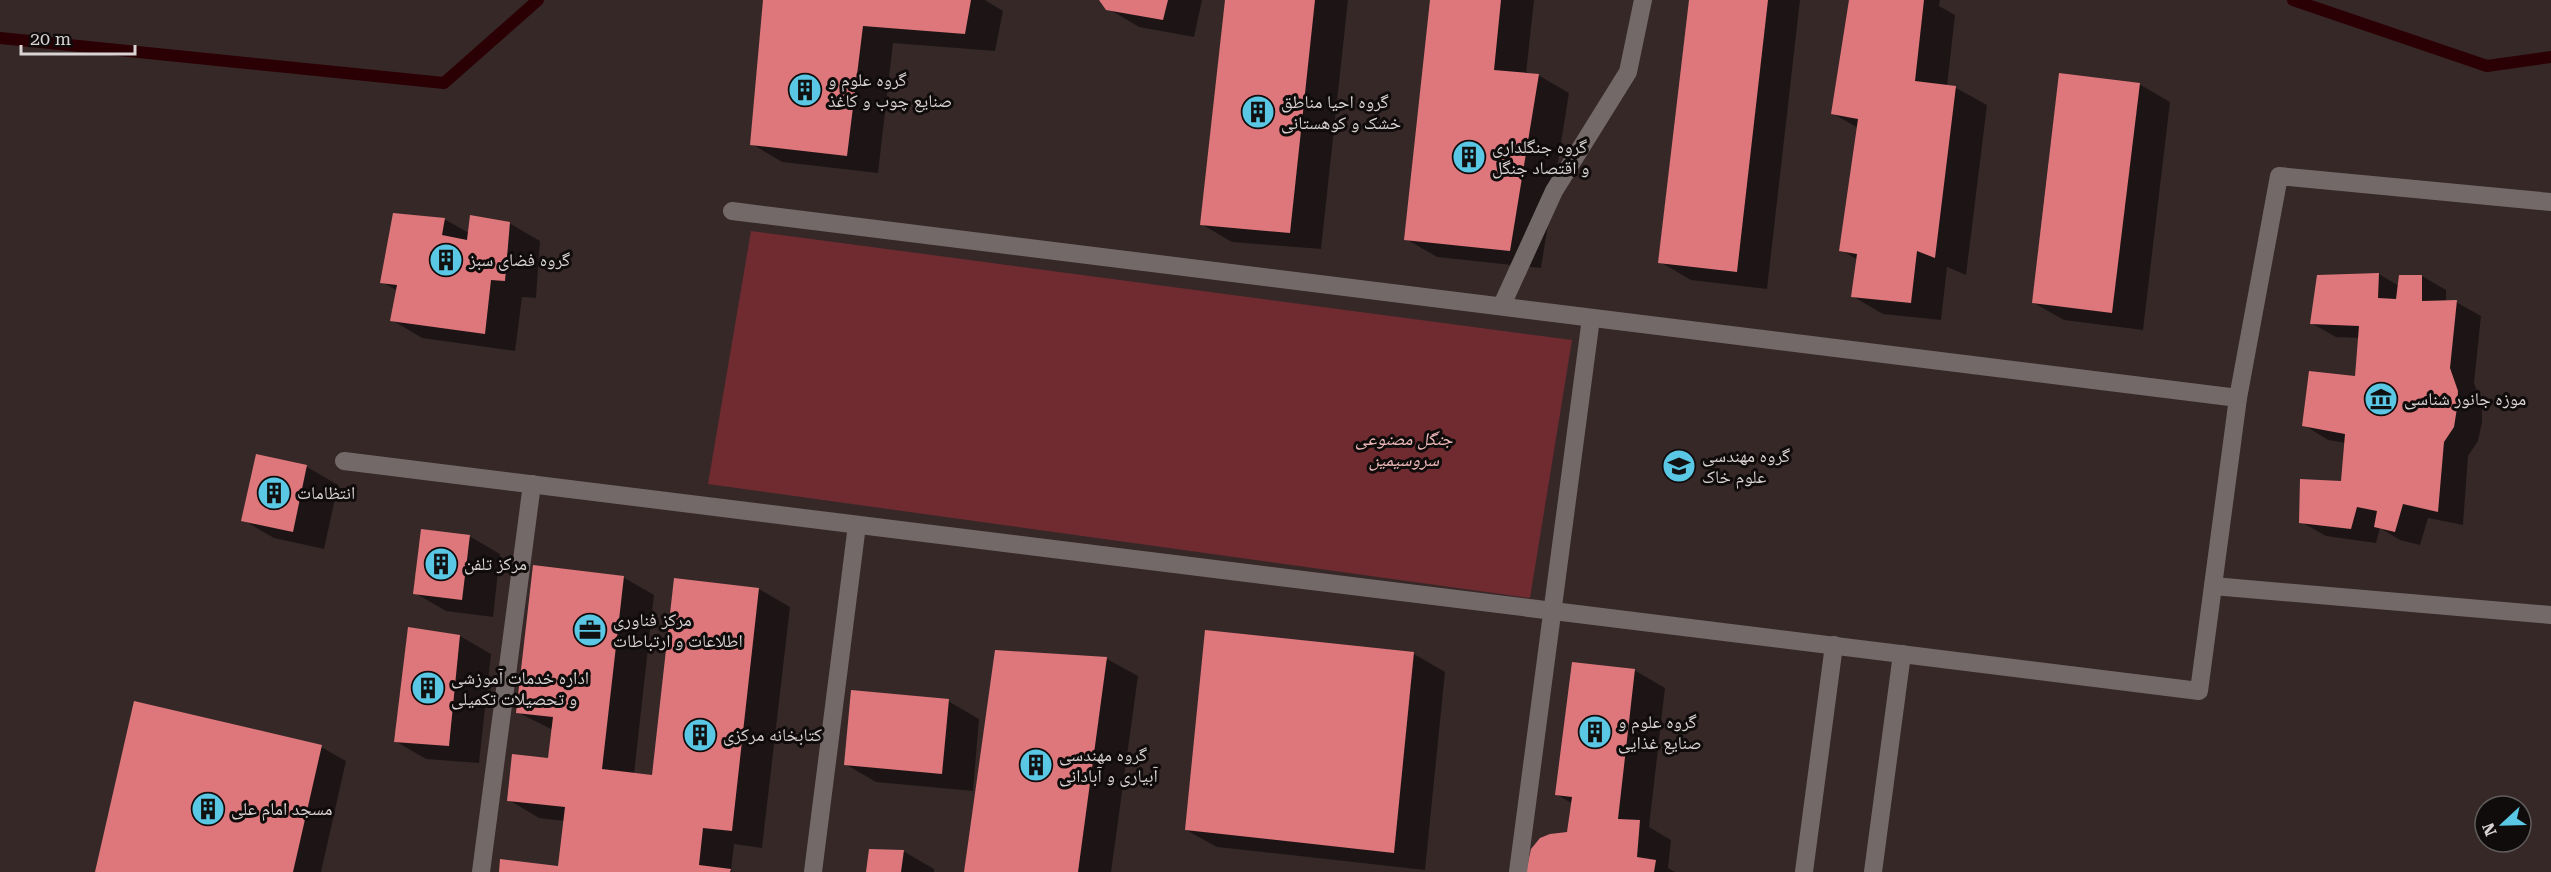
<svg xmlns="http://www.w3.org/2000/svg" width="2551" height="872" viewBox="0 0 2551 872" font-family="'Roboto Serif','Noto Naskh Arabic',serif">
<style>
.built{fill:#372828;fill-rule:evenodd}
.green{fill:#702b31}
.shadow{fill:#0007}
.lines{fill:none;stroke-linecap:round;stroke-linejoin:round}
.stream{stroke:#2b0004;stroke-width:12}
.building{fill:#de777b}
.street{stroke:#746969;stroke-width:18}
.labels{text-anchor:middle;stroke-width:6;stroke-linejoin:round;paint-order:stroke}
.poi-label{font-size:18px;fill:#d9d3d3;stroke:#100c0c;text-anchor:start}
.park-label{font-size:18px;font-style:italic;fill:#f0baba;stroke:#100c0c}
</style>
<rect width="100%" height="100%" fill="#2a2222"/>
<path class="built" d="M 0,0 L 2551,0 L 2551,872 L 0,872 ZM 2485,806 L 2521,806 L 2521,842 L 2485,842 Z"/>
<path class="green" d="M 751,231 L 1572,340 L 1530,598 L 708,484 Z"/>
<g class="shadow">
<path d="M 764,0 L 985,0 L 1003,11 L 995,51 L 893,43 L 878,173 L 782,162 L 752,144 Z"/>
<path d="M 1102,0 L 1202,0 L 1194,37 L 1139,27 L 1107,8 Z"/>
<path d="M 1227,0 L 1348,0 L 1321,249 L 1232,242 L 1201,224 Z"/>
<path d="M 1432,0 L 1534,0 L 1526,74 L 1538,75 L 1569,93 L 1541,268 L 1437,257 L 1406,239 Z"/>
<path d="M 1690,0 L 1800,0 L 1767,289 L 1691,280 L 1660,262 Z"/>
<path d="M 1850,0 L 1940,0 L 1939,6 L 1955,15 L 1947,86 L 1956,88 L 1987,105 L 1966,275 L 1947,267 L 1941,320 L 1883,314 L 1852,296 L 1858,260 L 1841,250 L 1858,128 L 1832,113 Z"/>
<path d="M 2139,84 L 2170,102 L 2143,330 L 2064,320 L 2034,303 Z"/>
<path d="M 444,219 L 469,233 L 509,223 L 540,241 L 536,298 L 522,297 L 515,351 L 422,338 L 392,320 L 398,291 L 382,282 Z"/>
<path d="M 2379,274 L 2399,286 L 2422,276 L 2446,290 L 2446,302 L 2456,302 L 2481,316 L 2474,383 L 2482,406 L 2482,422 L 2478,441 L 2468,456 L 2463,525 L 2428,518 L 2420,545 L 2400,540 L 2380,528 L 2376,543 L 2326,536 L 2301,522 L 2342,483 L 2346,443 L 2328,440 L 2304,425 L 2356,378 L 2359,338 L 2336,337 L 2311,323 Z"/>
<path d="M 257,456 L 307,467 L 338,485 L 324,549 L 274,538 L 243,520 Z"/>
<path d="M 469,536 L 500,554 L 493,617 L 446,611 L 415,593 Z"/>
<path d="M 623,577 L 654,595 L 634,774 L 654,777 L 676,580 L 759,589 L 790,607 L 762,848 L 734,844 L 731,871 L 733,872 L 500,872 L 560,867 L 565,821 L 539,818 L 509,800 L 550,760 L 553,730 L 517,712 Z"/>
<path d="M 1206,631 L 1414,654 L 1445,672 L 1425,870 L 1217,847 L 1186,830 Z"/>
<path d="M 460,636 L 491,654 L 479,763 L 426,759 L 395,741 Z"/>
<path d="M 1107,659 L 1138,676 L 1111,872 L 966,872 Z"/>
<path d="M 1634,670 L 1665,688 L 1649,827 L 1671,840 L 1668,868 L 1675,872 L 1528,872 L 1569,834 L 1573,804 L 1556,794 Z"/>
<path d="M 948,701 L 979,719 L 973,791 L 876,782 L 845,764 Z"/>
<path d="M 321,747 L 346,761 L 321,872 L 97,872 Z"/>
<path d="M 903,851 L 934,869 L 934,872 L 868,872 Z"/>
</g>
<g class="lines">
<g class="stream">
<path d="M 2293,0 L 2487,66 L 2551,57"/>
<path d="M 0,38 L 444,83 L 538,0"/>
</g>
</g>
<g class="building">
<path d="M 763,0 L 971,0 L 965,34 L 863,26 L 847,156 L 750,145 Z"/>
<path d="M 1099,0 L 1168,0 L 1163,20 L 1106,10 Z"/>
<path d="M 1225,0 L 1315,0 L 1290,233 L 1200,225 Z"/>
<path d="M 1430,0 L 1501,0 L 1494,70 L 1539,74 L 1510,251 L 1404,240 Z"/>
<path d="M 1689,0 L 1768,0 L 1737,272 L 1658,263 Z"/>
<path d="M 1849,0 L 1924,0 L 1915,81 L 1956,86 L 1935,258 L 1917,251 L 1911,303 L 1851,297 L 1857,254 L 1839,251 L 1858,119 L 1831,114 Z"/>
<path d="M 2059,73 L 2140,83 L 2112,313 L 2032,303 Z"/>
<path d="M 393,213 L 445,218 L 442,235 L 467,240 L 470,215 L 510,222 L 505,281 L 491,280 L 485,334 L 390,321 L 397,285 L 380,283 Z"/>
<path d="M 2379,273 L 2378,298 L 2396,299 L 2399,275 L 2422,275 L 2422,301 L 2457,300 L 2450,368 L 2458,391 L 2457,408 L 2454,427 L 2444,442 L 2438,512 L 2403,504 L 2395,532 L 2374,527 L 2377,511 L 2357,507 L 2351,529 L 2299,523 L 2300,479 L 2341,481 L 2345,434 L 2302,426 L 2309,371 L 2355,376 L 2359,326 L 2310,324 L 2317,275 Z"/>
<path d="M 256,454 L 307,465 L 293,532 L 241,521 Z"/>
<path d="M 421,529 L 470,535 L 462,600 L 413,594 Z"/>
<path d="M 533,565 L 624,576 L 602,769 L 652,775 L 674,578 L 759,588 L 732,831 L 703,828 L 699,865 L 731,869 L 730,872 L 499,872 L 500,859 L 558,866 L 565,807 L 507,801 L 512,754 L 548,758 L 553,717 L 516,713 Z"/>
<path d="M 408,627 L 460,635 L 449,746 L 394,742 Z"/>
<path d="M 1205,630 L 1414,652 L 1394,853 L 1185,830 Z"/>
<path d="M 995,650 L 1107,657 L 1078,872 L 964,872 Z"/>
<path d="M 1572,662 L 1635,669 L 1618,819 L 1640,820 L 1637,857 L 1656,860 L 1654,872 L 1526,872 L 1531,849 L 1540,838 L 1550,834 L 1567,832 L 1572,797 L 1555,795 Z"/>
<path d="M 851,690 L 949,699 L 942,774 L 844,765 Z"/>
<path d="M 134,701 L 322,745 L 293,872 L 95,872 Z"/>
<path d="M 869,849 L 904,850 L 901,872 L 866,872 Z"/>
</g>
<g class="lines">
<g class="street">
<path d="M 732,211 L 2238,398 L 2279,176 L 2551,202"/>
<path d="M 1502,305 L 1554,191 L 1628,72 L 1643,0"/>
<path d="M 344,461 L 2199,691 L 2238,398"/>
<path d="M 2213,586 L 2551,615"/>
<path d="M 481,872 L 532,484"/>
<path d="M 813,872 L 857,525"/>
<path d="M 1518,872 L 1591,318"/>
<path d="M 1804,872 L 1834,645"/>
<path d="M 1873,872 L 1902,654"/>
</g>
</g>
<defs>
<g id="building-disc" transform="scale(1.725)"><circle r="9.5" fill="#5ac8e5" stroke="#100c0c"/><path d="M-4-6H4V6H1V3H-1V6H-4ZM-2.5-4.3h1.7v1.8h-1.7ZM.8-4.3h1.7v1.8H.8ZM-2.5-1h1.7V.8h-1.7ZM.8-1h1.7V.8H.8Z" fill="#111"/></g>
<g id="museum-disc" transform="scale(1.725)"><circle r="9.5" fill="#5ac8e5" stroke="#100c0c"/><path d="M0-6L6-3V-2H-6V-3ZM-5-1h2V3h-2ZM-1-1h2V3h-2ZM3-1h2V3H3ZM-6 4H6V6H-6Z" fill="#111"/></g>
<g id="university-disc" transform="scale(1.725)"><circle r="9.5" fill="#5ac8e5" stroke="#100c0c"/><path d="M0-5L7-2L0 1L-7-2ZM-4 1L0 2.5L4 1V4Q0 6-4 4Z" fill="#111"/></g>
<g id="office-disc" transform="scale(1.725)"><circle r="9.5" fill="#5ac8e5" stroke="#100c0c"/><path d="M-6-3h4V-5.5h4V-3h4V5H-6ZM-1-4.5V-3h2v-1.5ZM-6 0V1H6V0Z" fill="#111"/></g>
</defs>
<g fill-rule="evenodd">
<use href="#building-disc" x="805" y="90"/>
<use href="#building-disc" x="1258" y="112"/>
<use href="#building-disc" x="1469" y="157"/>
<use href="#building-disc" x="446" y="260"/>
<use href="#museum-disc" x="2381" y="399"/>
<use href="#university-disc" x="1679" y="466"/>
<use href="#building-disc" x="274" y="493"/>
<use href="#building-disc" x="441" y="564"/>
<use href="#office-disc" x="590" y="630"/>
<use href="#building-disc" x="428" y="688"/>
<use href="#building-disc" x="1595" y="732"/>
<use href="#building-disc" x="700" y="735"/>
<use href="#building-disc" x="1036" y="765"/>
<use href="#building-disc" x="208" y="809"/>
</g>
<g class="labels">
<g class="poi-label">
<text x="828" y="86">گروه علوم و<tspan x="828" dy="21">صنایع چوب و کاغذ</tspan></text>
<text x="1281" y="108">گروه احیا مناطق<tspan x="1281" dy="21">خشک و کوهستانی</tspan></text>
<text x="1492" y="153">گروه جنگلداری<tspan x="1492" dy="21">و اقتصاد جنگل</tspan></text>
<text x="469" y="266">گروه فضای سبز</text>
<text x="2404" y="405">موزه جانور شناسی</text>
<text x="1702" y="462">گروه مهندسی<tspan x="1702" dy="21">علوم خاک</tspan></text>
<text x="297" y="499">انتظامات</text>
<text x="464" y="570">مرکز تلفن</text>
<text x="613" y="626">مرکز فناوری<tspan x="613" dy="21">اطلاعات و ارتباطات</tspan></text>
<text x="451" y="684">اداره خدمات آموزشی<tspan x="451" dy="21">و تحصیلات تکمیلی</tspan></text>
<text x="1618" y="728">گروه علوم و<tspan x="1618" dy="21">صنایع غذایی</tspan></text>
<text x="723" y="741">کتابخانه مرکزی</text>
<text x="1059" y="761">گروه مهندسی<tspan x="1059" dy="21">آبیاری و آبادانی</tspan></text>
<text x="231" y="815">مسجد امام علی</text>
</g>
<g class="park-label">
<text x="1404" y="445">جنگل مصنوعی<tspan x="1404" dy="21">سروسیمین</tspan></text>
</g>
</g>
<g transform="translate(2503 824) rotate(248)"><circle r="28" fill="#100c0c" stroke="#605c5c" stroke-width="1.5"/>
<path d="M0-4.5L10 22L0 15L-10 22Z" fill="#5ac8e5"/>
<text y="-9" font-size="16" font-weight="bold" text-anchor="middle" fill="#d9d3d3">N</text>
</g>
<path d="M21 45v9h114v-9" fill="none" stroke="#d9d3d3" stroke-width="3"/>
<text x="30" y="45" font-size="18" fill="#d9d3d3" stroke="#100c0c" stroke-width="4.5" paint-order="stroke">20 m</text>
</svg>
